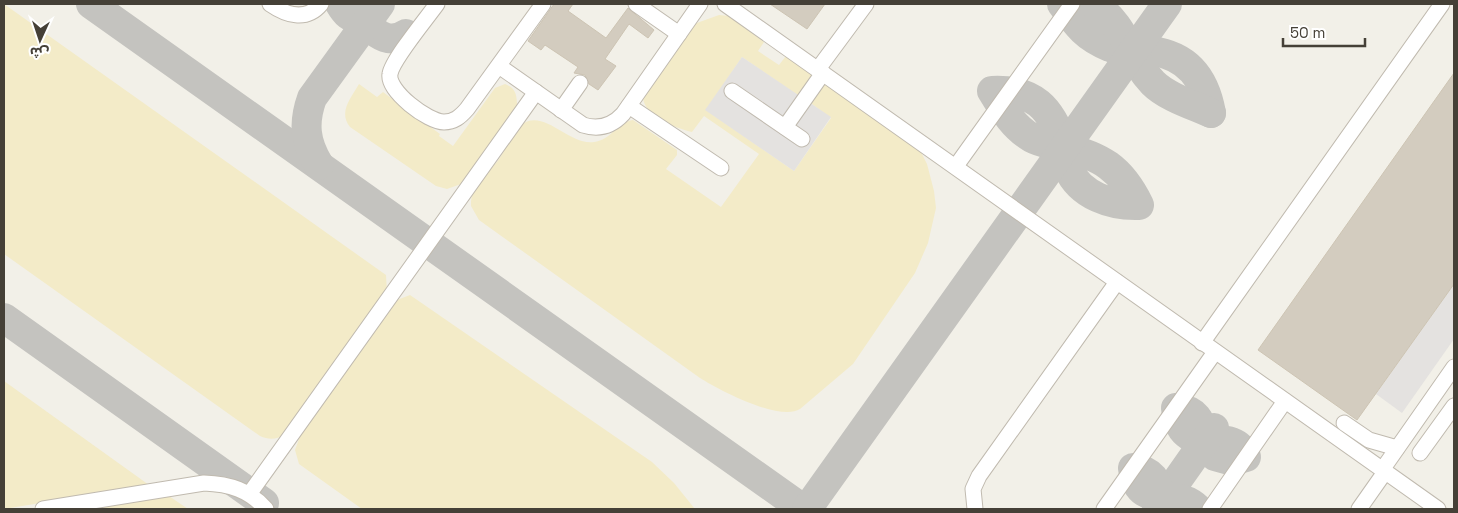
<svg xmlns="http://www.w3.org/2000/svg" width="1458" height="513" viewBox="0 0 1458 513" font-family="'Space Grotesk','Noto Sans Arabic',sans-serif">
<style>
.sand{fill:#f3ebc8}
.parking{fill:#e4e2e0}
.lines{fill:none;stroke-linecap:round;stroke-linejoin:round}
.taxiway{stroke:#c4c3bf;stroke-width:30}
.building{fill:#d3ccbf;stroke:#cdc4b3}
.minor-casing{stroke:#c0baaf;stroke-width:17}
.minor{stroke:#fff;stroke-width:15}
</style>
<rect width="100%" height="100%" fill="#f2f0e8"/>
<g class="sand">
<path d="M 4,4 L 386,275 L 387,293 L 285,434 C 276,440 269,440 260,436 L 4,254 Z"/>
<path d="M 719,15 L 729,16 L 764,42 L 758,51 L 779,65 L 786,56 L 813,76 L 800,97 L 742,57 L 706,110 L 794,171 L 831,118 L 809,102 L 824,82 L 921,152 L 927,164 L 934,191 L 936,208 L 928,243 L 915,273 L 853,364 L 800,409 C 780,422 719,390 700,378 L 479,220 L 471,206 C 470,188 485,176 495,164 C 506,152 508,137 520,126 C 543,106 568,146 594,142 C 611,140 618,122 633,120 L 677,150 L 677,155 L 666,169 L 721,207 L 759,154 L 704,116 L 692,132 C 676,128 645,117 643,98 L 694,24 Z"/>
<path d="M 359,84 L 377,97 L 383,92 L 440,134 L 439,136 L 453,146 L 495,88 L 505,84 C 516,88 517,96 517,106 L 461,184 L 447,189 L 436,186 L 350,127 C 338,112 351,98 359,84 Z"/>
<path d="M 410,295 L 652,462 L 674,483 L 695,509 L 362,509 L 299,464 L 295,450 L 300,436 L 397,300 Z"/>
<path d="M 4,381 L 149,485 L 4,509 Z"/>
<path d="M 166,494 L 188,509 L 80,509 Z"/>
</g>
<g class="parking">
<path d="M 742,57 L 831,117 L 794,171 L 705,110 Z"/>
<path d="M 1454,284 L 1454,339 L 1402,413 L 1376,394 Z"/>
</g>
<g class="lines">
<g class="taxiway">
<path d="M 91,4 L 803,509"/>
<path d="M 340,4 C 351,23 356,15 367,25 C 379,36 390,44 406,34"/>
<path d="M 1062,4 C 1077,25 1085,37 1110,47 C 1123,53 1138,50 1152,51 C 1188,56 1205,79 1211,113"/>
<path d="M 1094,4 C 1127,27 1128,57 1153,83 C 1167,97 1193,105 1211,113"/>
<path d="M 992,91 C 1003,109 1013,127 1032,138 C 1041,143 1052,144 1062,147 C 1101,156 1121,168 1139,205 C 1112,206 1080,196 1068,168 C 1065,162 1067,153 1064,146 C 1051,108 1034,89 992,91"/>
<path d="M 319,165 C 305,142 303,123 312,98 L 380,4"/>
<path d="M 4,318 L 264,503"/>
<path d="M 1176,408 C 1212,412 1195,440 1215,456 L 1233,461 L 1246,457 C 1232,420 1181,464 1176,408"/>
<path d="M 807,509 L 1167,4"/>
<path d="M 1157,509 L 1214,428"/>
<path d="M 1165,509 C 1156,489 1161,472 1133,468 C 1138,513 1175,485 1198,509"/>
</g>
</g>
<g class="building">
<path d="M 554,4 L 573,4 L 568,11 L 606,38 L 628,8 L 654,30 L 648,38 L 629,24 L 605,59 L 616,66 L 598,90 L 589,84 L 585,75 L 574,73 L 578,67 L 545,45 L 541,50 L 528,41 Z"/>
<path d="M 770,4 L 825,4 L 807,29 Z"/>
<path d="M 1454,73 L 1454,284 L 1357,420 L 1258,350 Z"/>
</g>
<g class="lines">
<g class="minor-casing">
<g id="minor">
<path d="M 270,4 C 286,15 306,22 321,4"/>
<path d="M 437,4 C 427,18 392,60 390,74 C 387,91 428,122 444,122 C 454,122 460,117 467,109 L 543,4"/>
<path d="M 636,4 L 679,34"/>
<path d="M 725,4 L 1438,509"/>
<path d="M 499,66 L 583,125 C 599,130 612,126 623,114 L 700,4"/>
<path d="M 818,69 L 866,4"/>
<path d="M 732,91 L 802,139"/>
<path d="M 629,106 L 721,168"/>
<path d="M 561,110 L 580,83"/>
<path d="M 785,127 L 823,73"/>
<path d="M 956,166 L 1072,4"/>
<path d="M 1202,343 L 1442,4"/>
<path d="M 1344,423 L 1369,440 L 1397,448"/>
<path d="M 1420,453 L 1454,406"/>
<path d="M 1382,470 L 1454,367"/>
<path d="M 250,493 L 536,92"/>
<path d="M 43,509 L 204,483 C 230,484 249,490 266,509"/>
<path d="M 975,509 L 973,489 L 979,476 L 1117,282"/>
<path d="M 1104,509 L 1215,352"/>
<path d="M 1210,509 L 1285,401"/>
<path d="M 1359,509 L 1385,472"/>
</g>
</g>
<use href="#minor" class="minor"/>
</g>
<rect width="1458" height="513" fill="none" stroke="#454037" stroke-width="10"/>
<g transform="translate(40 40) rotate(183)" stroke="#ffffff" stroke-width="4" paint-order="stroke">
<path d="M0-4L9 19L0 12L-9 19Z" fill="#454037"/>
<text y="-8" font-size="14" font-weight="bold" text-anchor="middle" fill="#454037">ش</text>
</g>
<path d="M1283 38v8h82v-8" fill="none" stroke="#454037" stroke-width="2.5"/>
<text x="1290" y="38" font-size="15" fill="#454037" stroke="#ffffff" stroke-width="4" paint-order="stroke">50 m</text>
</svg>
